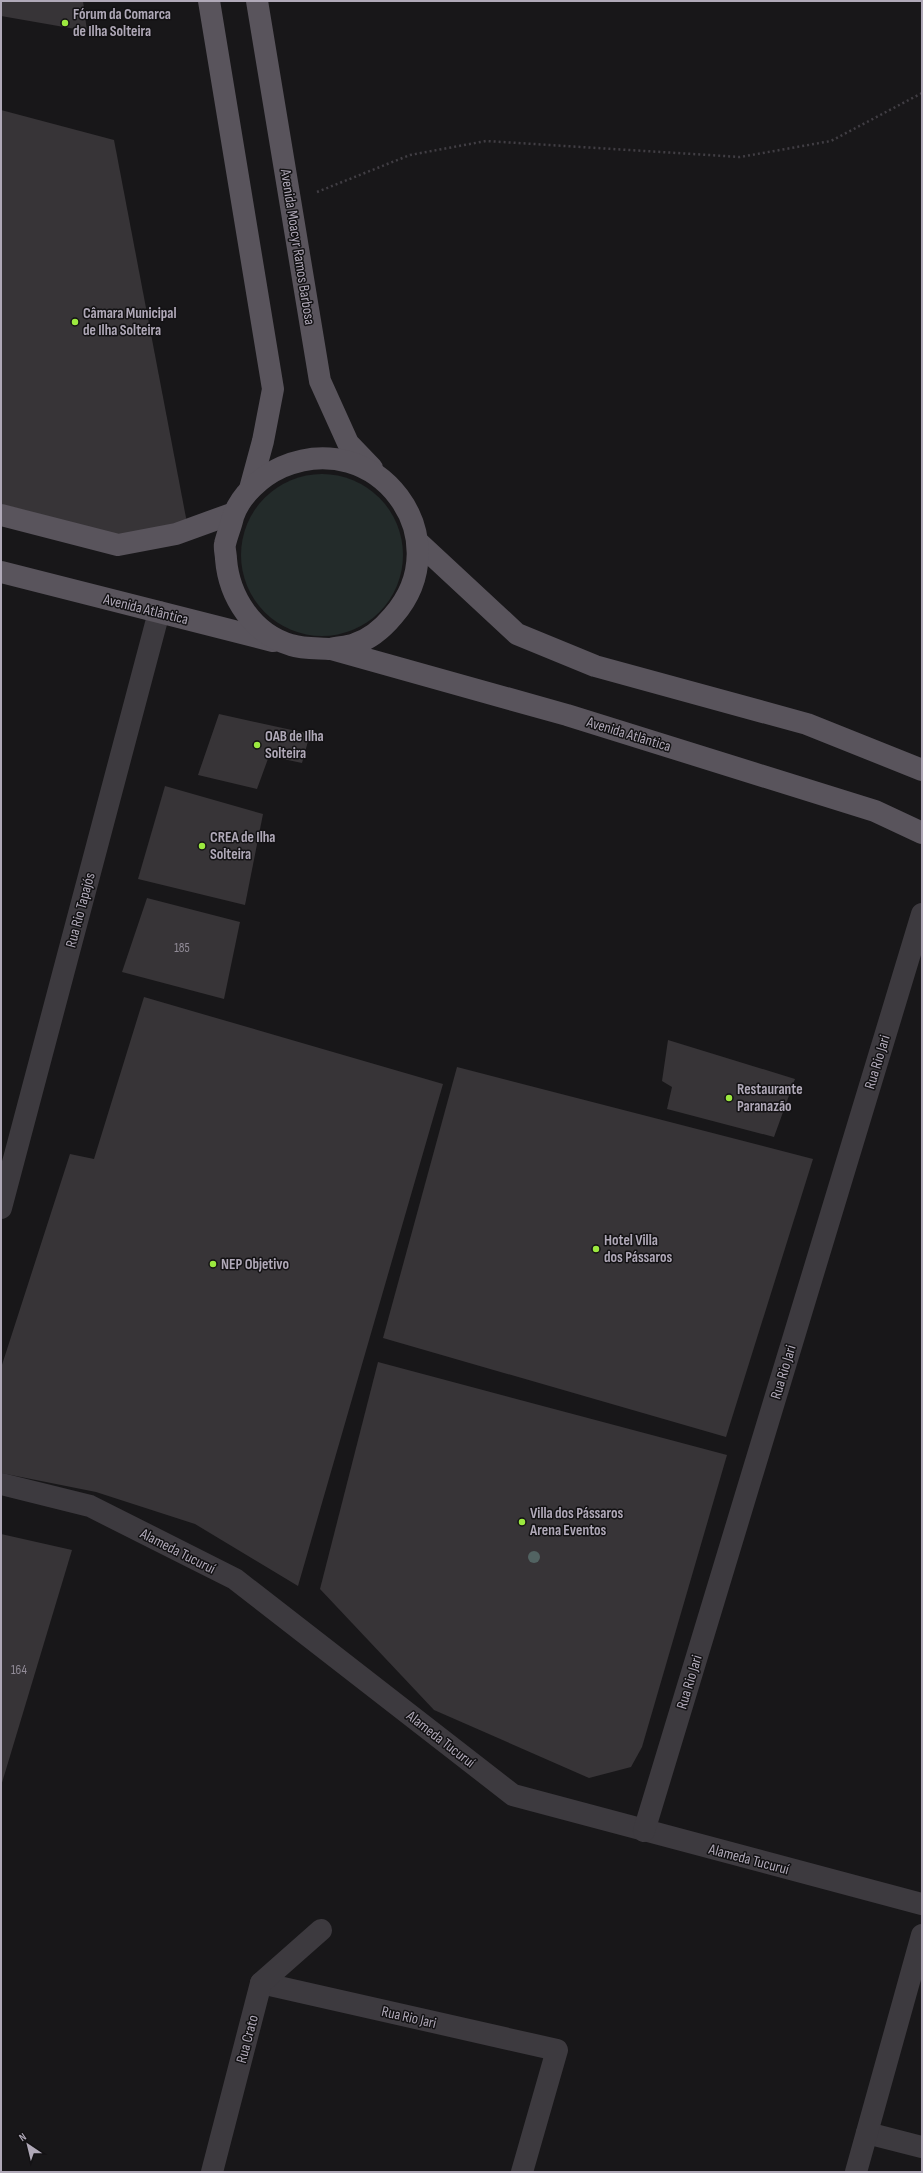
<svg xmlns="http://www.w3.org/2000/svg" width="923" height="2173" font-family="'Sofia Sans Condensed',sans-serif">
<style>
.green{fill:#232b2a}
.building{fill:#373437}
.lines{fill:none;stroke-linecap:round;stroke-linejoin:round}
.path{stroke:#413e44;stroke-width:2.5;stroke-dasharray:2 3;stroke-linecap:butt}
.minor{stroke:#3d3a3f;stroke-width:22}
.major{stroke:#59545c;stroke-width:22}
.tree{fill:#526362}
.poi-dot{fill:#9ce93f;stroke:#131214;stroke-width:1.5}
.labels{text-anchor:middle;stroke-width:3;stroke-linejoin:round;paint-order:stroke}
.number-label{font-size:13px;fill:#928c98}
.poi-label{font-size:15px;font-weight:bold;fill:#b0a9b8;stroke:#131214;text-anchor:start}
.street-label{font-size:15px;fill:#b0a9b8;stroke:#131214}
</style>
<rect width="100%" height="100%" fill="#181719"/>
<circle class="green" cx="322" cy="555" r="81"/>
<g class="building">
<path d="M1,1H83L87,31L1,16Z"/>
<path d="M1,110L114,140L187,523L119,536L1,504Z"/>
<path d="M219,714L310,734L302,763L269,756L257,789L198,775Z"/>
<path d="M165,786L263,814L245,905L138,879Z"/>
<path d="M147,898L240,922L224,999L122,972Z"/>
<path d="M144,997L443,1084L298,1586L195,1524L96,1492L1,1473V1368L70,1154L94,1159Z"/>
<path d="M668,1040L795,1079L774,1137L667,1109L672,1087L662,1081Z"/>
<path d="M457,1067L813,1159L726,1437L383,1338Z"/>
<path d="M378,1362L727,1455L642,1747L631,1767L589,1778L434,1710L320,1589Z"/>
<path d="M1,1534L72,1550L1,1786Z"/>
</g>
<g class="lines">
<path class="path" d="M317,192L410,155L486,141L740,157L831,141L922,93"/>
<g class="minor">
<path d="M1,1208L159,612"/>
<path d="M1,1484L90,1506L235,1579L513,1795L922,1904"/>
<path d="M644,1831L922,914"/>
<path d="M261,1983L557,2050L522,2172"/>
<path d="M867,2133L922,2147"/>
<path d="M212,2172L261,1983L321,1930"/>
<path d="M856,2172L922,1935"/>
</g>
<g class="major">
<path d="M209,1L273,389L263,441L250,489"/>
<path d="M257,1L320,381L348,443L372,468"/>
<path d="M1,515L118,545L176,534L234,513"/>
<path d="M418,542L517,634L595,666L807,724L922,770"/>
<path d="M1,572L273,641"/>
<path d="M331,649C338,647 347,647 355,644C370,639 383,628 393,616C461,538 377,426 282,467C262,476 240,495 233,517C231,526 227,535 225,544C224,548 226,554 226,559C229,597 253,634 291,645C303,649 318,648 331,649L567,715L875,811L922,833"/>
</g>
</g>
<circle class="tree" cx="534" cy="1557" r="6"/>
<g class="poi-dot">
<circle cx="65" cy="23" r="4"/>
<circle cx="75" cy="322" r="4"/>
<circle cx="257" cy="745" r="4"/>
<circle cx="202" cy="846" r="4"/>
<circle cx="729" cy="1098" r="4"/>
<circle cx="596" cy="1249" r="4"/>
<circle cx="213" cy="1264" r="4"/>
<circle cx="522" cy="1522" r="4"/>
</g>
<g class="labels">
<g class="number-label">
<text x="182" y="952">185</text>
<text x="19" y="1674">164</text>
</g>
<g class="poi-label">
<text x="73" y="19">Fórum da Comarca<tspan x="73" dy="17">de Ilha Solteira</tspan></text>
<text x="83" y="318">Câmara Municipal<tspan x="83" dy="17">de Ilha Solteira</tspan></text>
<text x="265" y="741">OAB de Ilha<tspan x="265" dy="17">Solteira</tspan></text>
<text x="210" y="842">CREA de Ilha<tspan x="210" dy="17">Solteira</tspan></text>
<text x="737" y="1094">Restaurante<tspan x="737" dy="17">Paranazão</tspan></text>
<text x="604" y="1245">Hotel Villa<tspan x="604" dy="17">dos Pássaros</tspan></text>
<text x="221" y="1269">NEP Objetivo</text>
<text x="530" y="1518">Villa dos Pássaros<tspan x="530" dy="17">Arena Eventos</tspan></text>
</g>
<g class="street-label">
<text transform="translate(298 247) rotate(81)" y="5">Avenida Moacyr Ramos Barbosa</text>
<text transform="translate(146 609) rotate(14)" y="5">Avenida Atlântica</text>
<text transform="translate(629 734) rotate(17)" y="5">Avenida Atlântica</text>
<text transform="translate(80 910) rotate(-75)" y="5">Rua Rio Tapajós</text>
<text transform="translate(877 1062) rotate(-73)" y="5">Rua Rio Jari</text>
<text transform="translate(783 1372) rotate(-73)" y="5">Rua Rio Jari</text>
<text transform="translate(178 1551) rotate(27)" y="5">Alameda Tucuruí</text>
<text transform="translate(689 1682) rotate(-73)" y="5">Rua Rio Jari</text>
<text transform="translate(441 1739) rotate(38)" y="5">Alameda Tucuruí</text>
<text transform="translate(749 1859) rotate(15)" y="5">Alameda Tucuruí</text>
<text transform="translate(409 2017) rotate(13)" y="5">Rua Rio Jari</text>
<text transform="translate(247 2039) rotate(-75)" y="5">Rua Crato</text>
</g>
</g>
<rect width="923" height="2173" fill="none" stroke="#b0a9b8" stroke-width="4"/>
<g transform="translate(28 2145) rotate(325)" stroke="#131214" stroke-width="3" paint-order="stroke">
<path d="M0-3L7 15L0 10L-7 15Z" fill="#b0a9b8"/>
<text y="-6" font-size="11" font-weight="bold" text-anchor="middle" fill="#b0a9b8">N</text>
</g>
</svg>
